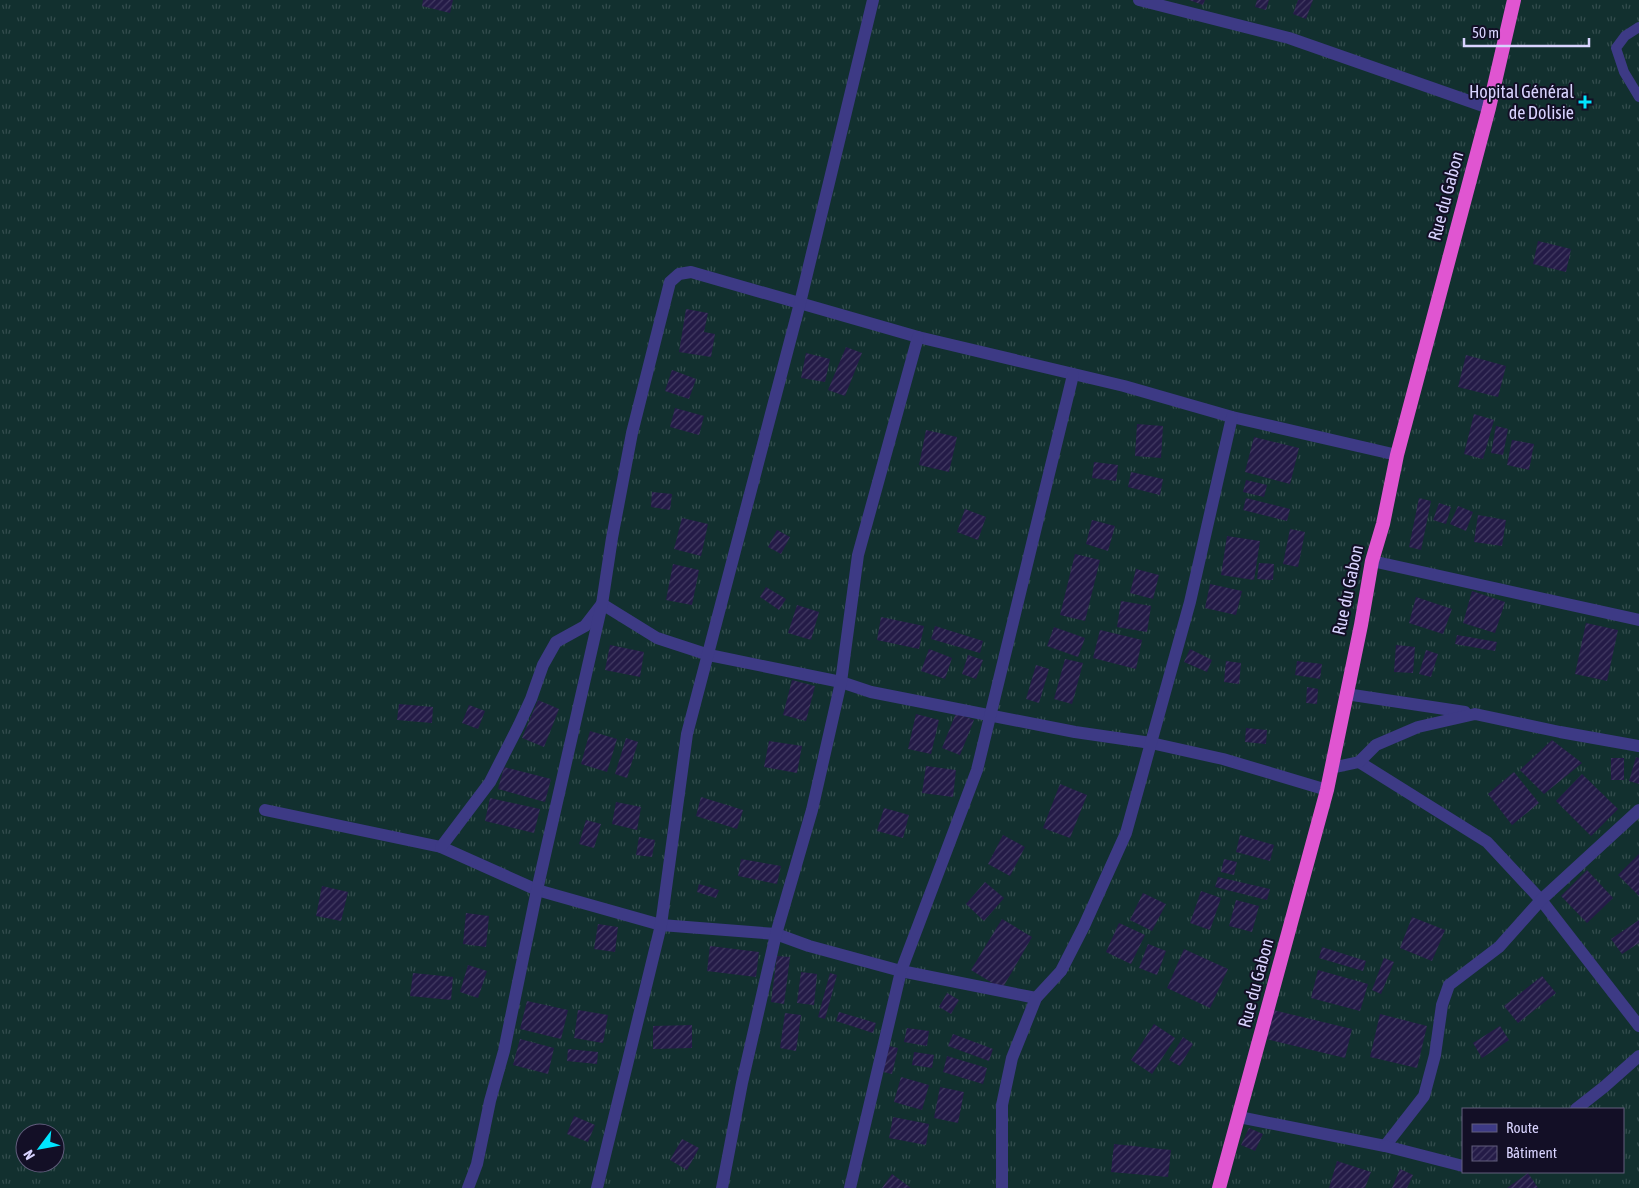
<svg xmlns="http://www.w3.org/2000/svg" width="1639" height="1188" font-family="'Asap Condensed',sans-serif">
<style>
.grass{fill:url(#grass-tufts);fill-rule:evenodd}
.building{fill:url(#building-hatch)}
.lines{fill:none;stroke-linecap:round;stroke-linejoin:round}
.service{stroke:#3d3a85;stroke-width:10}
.minor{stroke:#3d3a85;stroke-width:12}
.trunk{stroke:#e055d1;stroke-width:14}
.poi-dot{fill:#00e5ff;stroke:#130f26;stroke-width:2}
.labels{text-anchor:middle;stroke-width:4;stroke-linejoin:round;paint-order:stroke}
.poi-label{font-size:18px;fill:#d9d4ff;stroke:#130f26;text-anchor:end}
.street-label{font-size:18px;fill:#d9d4ff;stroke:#130f26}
</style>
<defs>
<pattern id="grass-tufts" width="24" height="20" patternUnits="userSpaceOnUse" patternTransform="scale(1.25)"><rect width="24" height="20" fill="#12302f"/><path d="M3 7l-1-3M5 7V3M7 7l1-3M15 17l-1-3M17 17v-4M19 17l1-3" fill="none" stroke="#344d4e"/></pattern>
<pattern id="building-hatch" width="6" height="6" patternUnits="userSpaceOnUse" patternTransform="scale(1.25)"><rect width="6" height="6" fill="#241b47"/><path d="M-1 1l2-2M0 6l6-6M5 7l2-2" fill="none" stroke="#433b63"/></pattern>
</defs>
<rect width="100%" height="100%" fill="#130f26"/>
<path class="grass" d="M0,0H1639V1188H0ZM1463,1109H1623V1172H1463ZM25,1133H55V1163H25Z"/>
<g class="building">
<path d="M423,0H453L450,13L422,6Z"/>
<path d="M1189,0H1205L1203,5Z"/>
<path d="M1257,0H1269L1266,10L1255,7Z"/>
<path d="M1298,0H1313L1306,19L1293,14Z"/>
<path d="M1538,241L1571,249L1566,272L1533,264Z"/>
<path d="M686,309L708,313L704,332L715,334L711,357L679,352Z"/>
<path d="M846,347L862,353L845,396L828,390Z"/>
<path d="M806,353L830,359L825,382L801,378Z"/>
<path d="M1466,355L1506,366L1498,397L1458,387Z"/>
<path d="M672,370L696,379L689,399L665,391Z"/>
<path d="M675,408L704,416L699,435L670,427Z"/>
<path d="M1474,414L1494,420L1483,459L1464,454Z"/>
<path d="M1137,424L1163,426L1161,458L1135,456Z"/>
<path d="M1496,426L1508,429L1503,455L1491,453Z"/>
<path d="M926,430L957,437L949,472L919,465Z"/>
<path d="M1254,437L1299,448L1290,484L1245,472Z"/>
<path d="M1512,440L1534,444L1529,470L1507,465Z"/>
<path d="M1094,462L1118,465L1116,481L1092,478Z"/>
<path d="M1131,472L1163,479L1160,495L1128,487Z"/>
<path d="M1246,480L1267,485L1264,497L1243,492Z"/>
<path d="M652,492L672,494L670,510L651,507Z"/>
<path d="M1246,498L1290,509L1287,521L1243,510Z"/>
<path d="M1419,498L1431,501L1421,550L1409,547Z"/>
<path d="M1439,503L1451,507L1446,524L1433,520Z"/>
<path d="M1458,506L1473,512L1466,531L1450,524Z"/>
<path d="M965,509L986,517L978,540L957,532Z"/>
<path d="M1478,515L1506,520L1502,546L1474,542Z"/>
<path d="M682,518L708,524L701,556L674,549Z"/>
<path d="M1092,520L1115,526L1108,551L1086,544Z"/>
<path d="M1290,529L1305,532L1298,567L1283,564Z"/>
<path d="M777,530L790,537L781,554L768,547Z"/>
<path d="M1227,536L1260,541L1254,580L1221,575Z"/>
<path d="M1075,554L1100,560L1085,621L1060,615Z"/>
<path d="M1259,563L1274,564L1273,580L1257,579Z"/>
<path d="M673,564L699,570L692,605L666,600Z"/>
<path d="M1136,569L1159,575L1153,599L1130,593Z"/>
<path d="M1210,584L1242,591L1236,615L1205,608Z"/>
<path d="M766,587L786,599L779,610L760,597Z"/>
<path d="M1472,591L1505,602L1495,633L1463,623Z"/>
<path d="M1416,597L1452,609L1443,634L1409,623Z"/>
<path d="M1121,601L1151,606L1147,632L1117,627Z"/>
<path d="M797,605L819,612L811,640L788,633Z"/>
<path d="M881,617L924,626L919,649L877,640Z"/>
<path d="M1586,623L1618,630L1607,681L1575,674Z"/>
<path d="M935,626L983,641L980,653L931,639Z"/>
<path d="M1054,627L1085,638L1078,657L1047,646Z"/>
<path d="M1100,630L1142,640L1136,669L1093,658Z"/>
<path d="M1457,635L1497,642L1495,651L1455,644Z"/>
<path d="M610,645L644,652L640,677L605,670Z"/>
<path d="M1396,645L1415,647L1413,673L1394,672Z"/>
<path d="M929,649L952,658L945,679L921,671Z"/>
<path d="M1190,649L1212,660L1207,672L1184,662Z"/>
<path d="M1426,650L1438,654L1431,677L1419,674Z"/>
<path d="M968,655L983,660L976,679L962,674Z"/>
<path d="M1065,659L1083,663L1072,704L1054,699Z"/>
<path d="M1226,661L1241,663L1239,684L1224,682Z"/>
<path d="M1297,661L1322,664L1320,679L1295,675Z"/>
<path d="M1036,665L1049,669L1039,703L1026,699Z"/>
<path d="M792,680L815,686L806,721L783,715Z"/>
<path d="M1307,687L1318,689L1317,704L1306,703Z"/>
<path d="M538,700L559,709L544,747L522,738Z"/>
<path d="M399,704L433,707L432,723L397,720Z"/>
<path d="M469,705L485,711L478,729L462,723Z"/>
<path d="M956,713L974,720L960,755L942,748Z"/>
<path d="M916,714L939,720L931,754L908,749Z"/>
<path d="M1246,728L1267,730L1266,744L1245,742Z"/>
<path d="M590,731L617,739L607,772L581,764Z"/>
<path d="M626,738L638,742L627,778L615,774Z"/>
<path d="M1552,740L1582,763L1544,794L1520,770Z"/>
<path d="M769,741L802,746L797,773L764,767Z"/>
<path d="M1636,757L1639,758V784L1629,781Z"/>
<rect x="1611" y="758" width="13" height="22"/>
<path d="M926,766L956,770L953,797L922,793Z"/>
<path d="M504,767L551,779L545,802L498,789Z"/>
<path d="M1514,772L1539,803L1512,825L1488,794Z"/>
<path d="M1582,774L1618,809L1591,836L1556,801Z"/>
<path d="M1060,784L1087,795L1070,838L1043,828Z"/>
<path d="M701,797L743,810L737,829L696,816Z"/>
<path d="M490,798L540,809L534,833L485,821Z"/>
<path d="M616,802L641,807L637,830L612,824Z"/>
<path d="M884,808L909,815L903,838L877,831Z"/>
<path d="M586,820L601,824L594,848L579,844Z"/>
<path d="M1003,835L1025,847L1010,876L988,864Z"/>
<path d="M1240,835L1274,845L1270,861L1236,852Z"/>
<path d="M639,837L655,840L652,857L636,855Z"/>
<path d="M1639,854V896L1618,875Z"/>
<path d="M741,859L781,866L777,884L738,876Z"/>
<path d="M1224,859L1237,862L1234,875L1221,872Z"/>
<path d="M1587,870L1613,898L1587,923L1561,896Z"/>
<path d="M1218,877L1270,889L1267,900L1215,887Z"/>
<path d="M985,882L1004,898L984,921L966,904Z"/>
<path d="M699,884L719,890L716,898L697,892Z"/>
<path d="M322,886L348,892L341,921L316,916Z"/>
<path d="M1201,891L1221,898L1210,930L1190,923Z"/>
<path d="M1143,893L1166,904L1152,931L1130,920Z"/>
<path d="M1236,900L1259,906L1252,932L1229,926Z"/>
<path d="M466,913L489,916L486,947L463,944Z"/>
<path d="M1412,917L1445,930L1432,961L1400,948Z"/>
<path d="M1002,919L1032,937L1002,989L971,970Z"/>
<path d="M1639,920V943L1622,954L1611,939Z"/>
<path d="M1119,923L1145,935L1131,964L1106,952Z"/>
<path d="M598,924L618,927L615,952L594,949Z"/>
<path d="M1148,944L1166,951L1157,975L1139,968Z"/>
<path d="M710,946L759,952L756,977L707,971Z"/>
<path d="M1322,947L1366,961L1363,971L1319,958Z"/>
<path d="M1184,949L1228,969L1210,1008L1167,988Z"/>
<path d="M777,956L790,957L784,1004L771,1002Z"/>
<path d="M1384,958L1394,962L1381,994L1372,990Z"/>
<path d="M468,965L487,971L478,998L460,992Z"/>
<path d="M1318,970L1368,984L1360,1011L1311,998Z"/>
<path d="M801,972L817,974L814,1005L797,1003Z"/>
<path d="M413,973L453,977L451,1000L410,996Z"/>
<path d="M830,973L837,975L825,1019L818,1017Z"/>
<path d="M1542,976L1556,993L1518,1023L1504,1006Z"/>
<path d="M947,993L959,1000L951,1014L939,1007Z"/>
<path d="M527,1001L568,1010L561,1039L520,1029Z"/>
<path d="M578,1010L608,1015L603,1043L574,1038Z"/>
<path d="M1273,1010L1352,1029L1345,1058L1266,1039Z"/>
<path d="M839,1012L876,1023L873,1033L836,1021Z"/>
<path d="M785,1013L801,1015L796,1051L780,1048Z"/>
<path d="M1380,1014L1427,1026L1417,1068L1370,1057Z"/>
<path d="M1154,1024L1175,1038L1152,1074L1131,1060Z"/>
<path d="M692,1025V1048L653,1049V1026Z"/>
<path d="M1500,1026L1509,1040L1482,1058L1473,1043Z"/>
<path d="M907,1028L929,1031L927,1046L904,1042Z"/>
<path d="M953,1034L993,1049L989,1061L948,1046Z"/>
<path d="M1183,1037L1193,1044L1180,1066L1169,1060Z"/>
<path d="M520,1039L554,1048L548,1074L513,1065Z"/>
<path d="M889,1046L898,1048L892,1074L883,1072Z"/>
<path d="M568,1049L598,1052L597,1064L567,1061Z"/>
<path d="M914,1052L934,1055L932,1068L912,1065Z"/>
<path d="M947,1056L987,1068L983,1084L943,1072Z"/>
<path d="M901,1077L929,1085L922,1110L894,1102Z"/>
<path d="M940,1087L964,1092L958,1123L934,1118Z"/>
<path d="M574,1116L595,1125L588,1142L567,1134Z"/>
<path d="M893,1117L929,1124L926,1145L889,1138Z"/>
<path d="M1249,1128L1263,1134L1255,1151L1241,1145Z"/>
<path d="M682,1139L699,1148L687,1170L670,1160Z"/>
<path d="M1114,1144L1171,1150L1168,1177L1111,1172Z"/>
<path d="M1337,1161L1371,1172L1365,1188H1329Z"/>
<path d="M1400,1169L1413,1175L1407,1188H1392Z"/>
<path d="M1528,1173L1538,1188H1507Z"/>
<path d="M892,1174L911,1188H882Z"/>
</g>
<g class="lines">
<path class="service" d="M1639,27L1625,36L1616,48L1624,72L1639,97"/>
<g class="minor">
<path d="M1139,0L1289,38L1489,108"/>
<path d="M1372,561L1639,620"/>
<path d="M1346,694L1465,712"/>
<path d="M1359,762L1487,842L1541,900L1639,1026"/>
<path d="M1331,768L1359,762L1376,745L1418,727L1475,714L1560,732L1639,746"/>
<path d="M265,810L441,847L537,890L661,925L776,934L809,946L901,971L1036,998"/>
<path d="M441,847L490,782L519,725L531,699L543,665L556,642L585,626L602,604L657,638L709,655L841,682L871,692L1075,732L1151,743L1223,759L1327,790"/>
<path d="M1576,1109L1604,1087L1639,1056"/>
<path d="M1239,1117L1385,1146L1424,1096L1435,1055L1442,1005L1449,985L1499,947L1541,900L1639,810"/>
<path d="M1385,1146L1463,1166"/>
<path d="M468,1188L477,1164L490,1101L504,1051L537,890L602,604L612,538L632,433L670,282L679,274L691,272L918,337L1124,386L1232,417L1397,455"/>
<path d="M597,1188L661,925L687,734L800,303L873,0"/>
<path d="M722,1188L742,1083L776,934L812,810L841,682L858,555L918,337"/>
<path d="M850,1188L901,971L977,770L1073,375"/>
<path d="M1002,1188V1105L1012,1058L1036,998L1061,971L1084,926L1126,833L1190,602L1232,417"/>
</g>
<path class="trunk" d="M1219,1188L1327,790L1361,625L1372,561L1383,524L1397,455L1489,108L1514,0"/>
</g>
<path class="poi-dot" d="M1582.5 94.5h5v5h5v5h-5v5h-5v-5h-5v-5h5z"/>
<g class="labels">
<g class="poi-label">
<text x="1574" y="98">Hopital Général<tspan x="1574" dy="21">de Dolisie</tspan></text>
</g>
<g class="street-label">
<text transform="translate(1446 196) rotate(-75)" y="6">Rue du Gabon</text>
<text transform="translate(1348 590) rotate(-78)" y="6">Rue du Gabon</text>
<text transform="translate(1256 983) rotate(-75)" y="6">Rue du Gabon</text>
</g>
</g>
<rect x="1462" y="1108" width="162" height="65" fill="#130f26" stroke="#625e7d"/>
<rect x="1472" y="1124" width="25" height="8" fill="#3d3a85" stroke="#625e7d"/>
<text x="1506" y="1133" font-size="15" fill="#d9d4ff">Route</text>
<rect x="1472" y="1146" width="25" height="15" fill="url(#building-hatch)" stroke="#625e7d"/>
<text x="1506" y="1158" font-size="15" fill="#d9d4ff">Bâtiment</text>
<g transform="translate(40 1148) rotate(238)"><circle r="24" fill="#130f26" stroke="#625e7d"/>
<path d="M0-4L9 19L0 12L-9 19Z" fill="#00e5ff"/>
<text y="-8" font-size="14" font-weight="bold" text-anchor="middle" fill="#d9d4ff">N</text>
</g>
<path d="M1464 38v8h125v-8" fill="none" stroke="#d9d4ff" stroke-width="2.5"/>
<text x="1472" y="38" font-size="15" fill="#d9d4ff" stroke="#130f26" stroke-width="4" paint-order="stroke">50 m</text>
</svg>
